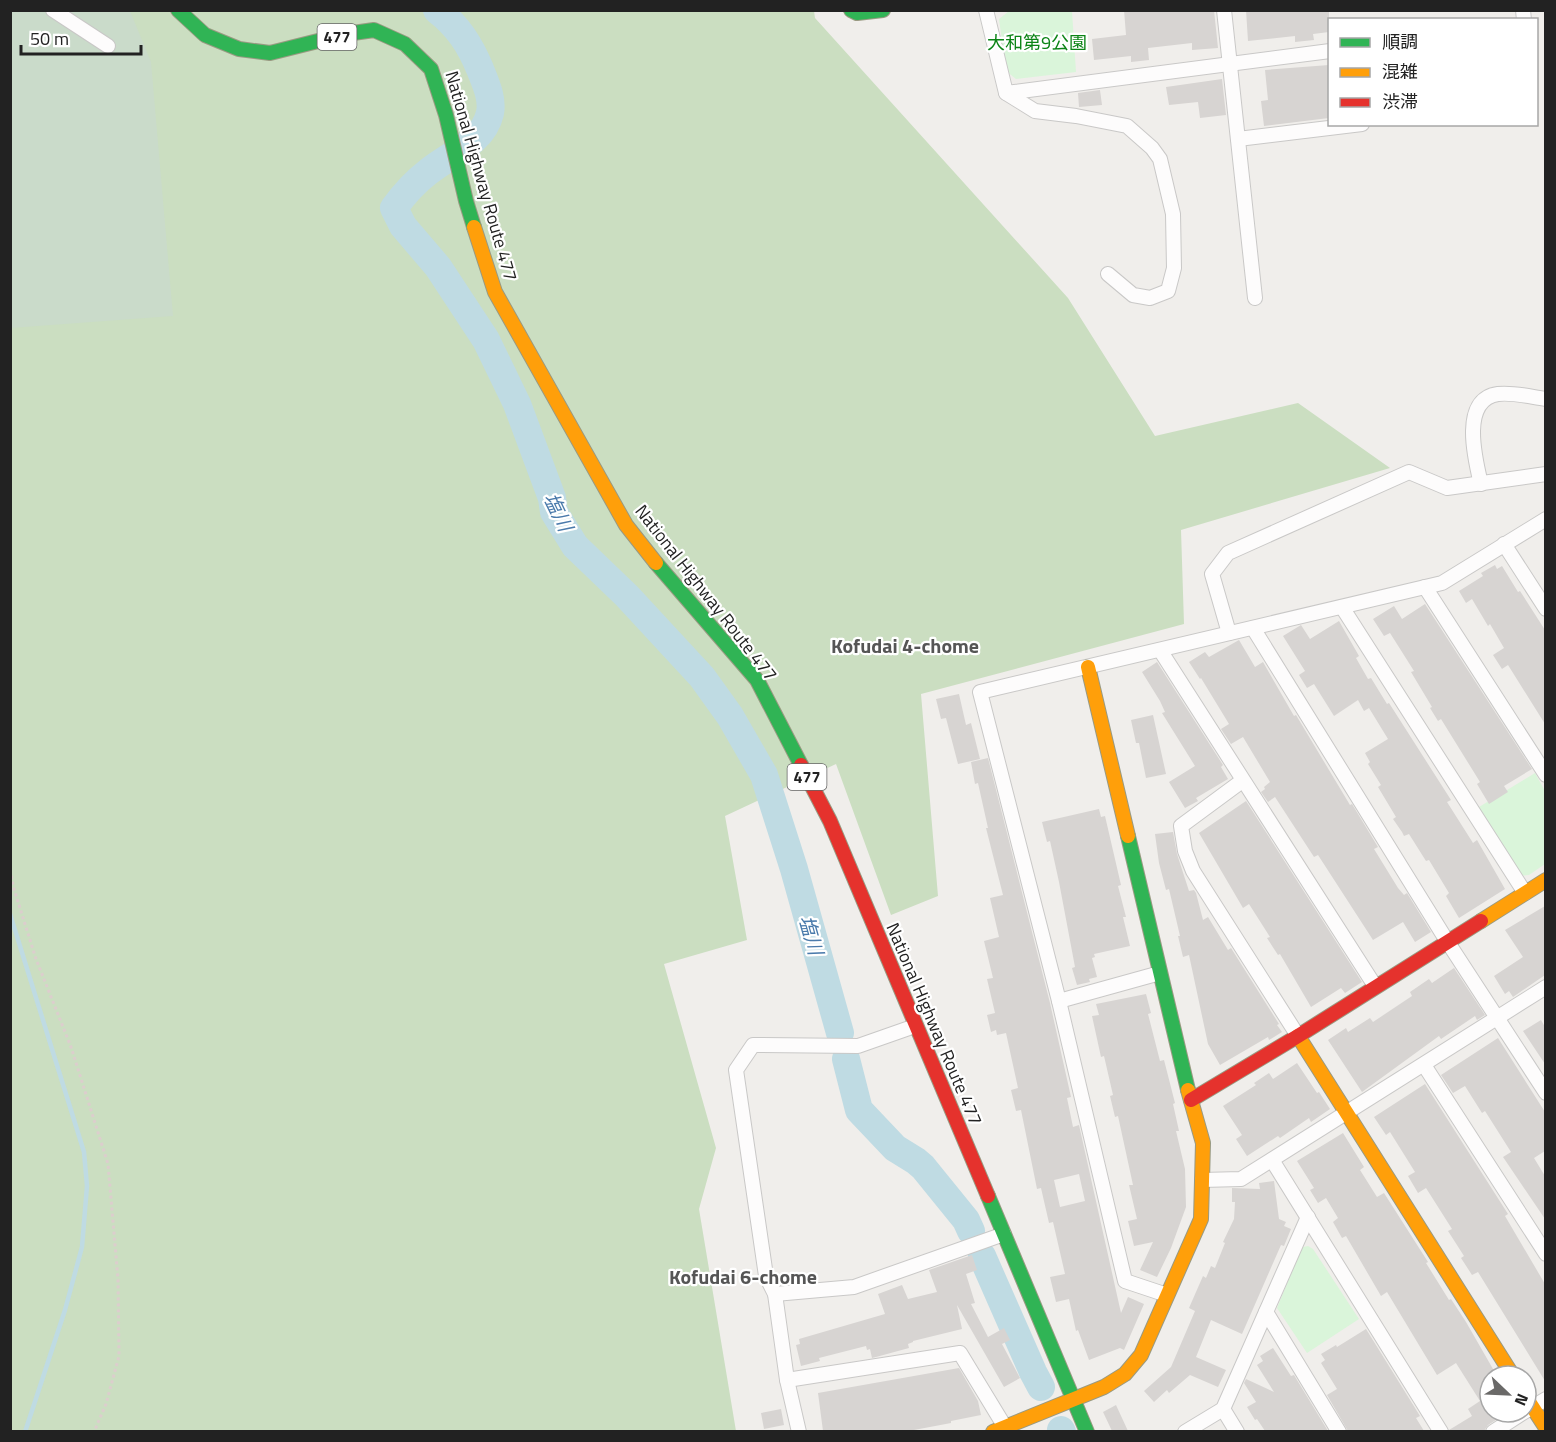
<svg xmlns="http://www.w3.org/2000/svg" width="1556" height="1442" font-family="'Titillium Web','Noto Sans JP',sans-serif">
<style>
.forest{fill:#cbdec1}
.cemetery{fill:#cadbca}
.park{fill:#daf5da}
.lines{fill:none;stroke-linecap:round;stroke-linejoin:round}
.stream{stroke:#bfdbe3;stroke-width:4.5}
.river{stroke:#bfdbe3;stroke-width:28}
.building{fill:#d7d4d2;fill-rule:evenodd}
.street-casing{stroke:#c9c8c7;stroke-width:16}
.fast-casing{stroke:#999a82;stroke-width:16}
.slow-casing{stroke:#999a82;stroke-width:16}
.jam-casing{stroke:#999a82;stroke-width:16}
.path{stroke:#dccecd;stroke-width:3;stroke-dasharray:3 3;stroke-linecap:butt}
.street{stroke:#fdfcfc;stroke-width:14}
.fast{stroke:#30b455;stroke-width:14}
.slow{stroke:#ff9f0a;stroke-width:14}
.jam{stroke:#e5322d;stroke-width:14}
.labels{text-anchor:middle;stroke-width:4.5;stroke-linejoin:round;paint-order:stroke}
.shield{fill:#fff;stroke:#646464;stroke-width:1.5}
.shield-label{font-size:16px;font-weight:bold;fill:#222}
.park-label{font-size:18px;fill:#0c8416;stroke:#fff}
.street-label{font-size:18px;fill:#222;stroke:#fff}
.water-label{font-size:20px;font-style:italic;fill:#4a7aab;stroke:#fff}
.neighbourhood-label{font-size:20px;font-weight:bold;fill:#555;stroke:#fff}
</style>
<rect width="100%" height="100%" fill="#f0eeeb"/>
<path class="forest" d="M10,11H814L815,18L1068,298L1155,436L1298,403L1390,468L1181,530L1184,624L921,694L938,896L891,915L836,764L725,816L747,940L664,964L716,1148L699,1209L736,1431H11Z"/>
<path class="cemetery" d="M11,11H130L151,62L173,316L11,328Z"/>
<g class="park">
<path d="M1009,11H1072L1076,72L1016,79L1006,71L999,19Z"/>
<path d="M1535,773L1545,791V864L1529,875L1520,876L1479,813V807Z"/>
<path d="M1308,1246L1313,1249L1359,1319L1307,1353L1277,1308L1301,1249L1303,1247Z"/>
</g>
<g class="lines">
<path class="stream" d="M10,914L84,1152L87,1186L82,1247L65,1310L25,1432"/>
<g class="river">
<path d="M437,10C458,26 470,45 480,69C485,82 493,98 490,113C483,143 450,154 428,172C415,182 404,194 394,208L403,226L438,267L486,340L517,404L552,498L554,512L575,546L627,596L702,677L730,716L764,775L794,869L840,1033"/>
<path d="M846,1059L859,1110L895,1148L916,1161L923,1167L966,1220L971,1231"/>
<path d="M982,1256L1033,1372L1041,1387"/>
<path d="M1061,1430L1062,1432"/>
</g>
</g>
<g class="building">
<path d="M1124,10H1214L1218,48L1192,50V43L1148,48L1149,60L1131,62V56L1094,60L1092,39L1126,35Z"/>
<path d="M1246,10H1329V32L1313,34L1314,40L1295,42V36L1248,41Z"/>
<path d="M1329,65V118L1264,126L1261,101L1268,100L1265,70Z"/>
<path d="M1222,79L1226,115L1200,118L1198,102L1169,105L1166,87Z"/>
<path d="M1100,90L1102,105L1079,107L1078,93Z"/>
<path d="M1495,565L1497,569L1502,566L1518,592L1520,591L1545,630V724L1508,665L1502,669L1493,655L1504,648L1490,624L1488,626L1472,599L1466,603L1459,591L1483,576L1481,573Z"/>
<path d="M1425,604L1532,769L1504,786L1508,792L1489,804L1477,784L1480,782L1441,719L1438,721L1430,708L1432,707L1411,672L1414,671L1390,633L1384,636L1373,619L1394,606L1402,619Z"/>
<path d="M1339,621L1359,656L1356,658L1368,679L1371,678L1387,704L1389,703L1451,800L1447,802L1473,843L1477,840L1505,889L1459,918L1446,896L1449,893L1429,860L1426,861L1409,834L1404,836L1402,832L1393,819L1396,817L1378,787L1381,785L1368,764L1370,762L1365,753L1388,739L1369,708L1364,711L1358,700L1334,716L1314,684L1307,688L1299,675L1305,671L1283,636L1301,625L1310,639Z"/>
<path d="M1239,640L1255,667L1263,662L1294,716L1296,715L1350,805L1352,804L1378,847L1374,849L1398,888L1404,895L1407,893L1431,932L1415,942L1403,922L1373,940L1318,855L1314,857L1275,797L1268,802L1261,792L1265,789L1264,787L1270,782L1243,737L1231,744L1221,729L1229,724L1201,678L1200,679L1189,662L1205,652L1209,657Z"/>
<path d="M1157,662L1223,765L1221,767L1228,779L1196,798L1198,801L1185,808L1169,782L1195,766L1162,713L1165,712L1160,701L1142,672Z"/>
<path d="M959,694L966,725L971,723L980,759L958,764L946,718L941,719L936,699Z"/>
<path d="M1153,715L1166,774L1146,778L1139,743H1136L1131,720Z"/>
<path d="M988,758L1050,1003L1071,1097L1067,1098L1073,1127L1079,1125L1121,1313L1128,1297L1144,1304L1124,1350L1120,1348L1089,1360L1078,1330L1076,1331L1069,1299L1056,1302L1050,1277L1065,1274L1053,1222L1049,1223L1041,1188L1037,1189L1021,1110L1016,1111L1011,1090L1018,1088L1006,1033L997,1035L996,1030L991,1032L987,1015L995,1013L987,979L993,978L984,941L999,937L990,898L1003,895L986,828H988L978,783L975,784L971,762ZM1079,1174L1085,1201L1060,1207L1054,1180Z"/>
<path d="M1246,801L1362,982L1345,993L1341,988L1311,1007L1280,954L1278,955L1267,938L1270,937L1249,904L1243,908L1199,833Z"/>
<path d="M1099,809L1101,817L1105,816L1121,885L1118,886L1126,917H1123L1130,946L1094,954L1095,957L1092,958L1097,977L1089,979L1090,982L1077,985L1072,968L1075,967L1059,882L1050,841L1047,842L1042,822Z"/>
<path d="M1173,832L1177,854L1189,891L1194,890L1196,893L1203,920L1208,917L1228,950L1231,948L1279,1024L1277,1025L1282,1032L1269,1040L1268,1037L1220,1065L1208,1044L1189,955L1183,957L1178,936H1180L1169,889L1166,890L1159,863L1155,834Z"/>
<path d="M1545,906V975L1513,997L1509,991L1505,994L1494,976L1523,957L1505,930Z"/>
<path d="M1454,968L1485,1015L1477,1020L1475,1016L1441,1039L1439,1036L1362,1092L1328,1040L1346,1028L1348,1032L1370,1018L1373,1022L1412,996L1410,992L1429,979L1432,983Z"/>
<path d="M1146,994L1151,1013L1148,1014L1160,1061L1164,1060L1175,1103L1173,1104L1179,1131H1176L1185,1169L1186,1207L1171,1248L1157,1277L1140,1270L1153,1242L1134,1246L1128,1221L1137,1219L1129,1185H1133L1118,1116L1115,1117L1110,1096L1113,1095L1104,1056L1101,1057L1092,1016L1099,1015L1096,1004Z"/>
<path d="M1541,1020L1545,1027V1064L1523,1031Z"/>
<path d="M1498,1038L1545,1112V1151L1534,1158L1545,1176V1219L1503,1157L1511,1152L1485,1111L1482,1113L1465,1086L1453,1093L1441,1075Z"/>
<path d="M1297,1063L1317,1093L1319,1092L1330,1109L1311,1122L1309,1118L1280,1138L1278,1136L1247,1156L1236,1139L1242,1135L1223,1106L1256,1085L1254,1083L1269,1073L1273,1079Z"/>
<path d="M1425,1084L1508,1214L1505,1216L1545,1284V1381L1478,1272L1472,1275L1461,1258L1464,1256L1448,1231L1452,1229L1426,1188L1418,1193L1408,1176L1415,1172L1390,1132L1386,1135L1374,1117Z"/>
<path d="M1343,1133L1364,1167L1360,1170L1377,1197L1384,1193L1428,1262L1426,1263L1449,1300L1451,1299L1466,1322L1497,1376H1490V1412H1499L1502,1416L1488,1425L1484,1431H1450L1449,1430L1472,1416L1468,1409L1480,1401L1456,1363L1437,1375L1387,1292L1381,1296L1346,1236L1342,1238L1333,1222L1338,1218L1326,1198L1318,1203L1310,1190L1314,1188L1297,1161Z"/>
<path d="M1274,1181L1279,1219L1286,1222L1284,1226L1291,1229L1284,1246L1281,1245L1242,1334L1211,1320L1196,1357L1226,1370L1218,1387L1190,1375L1169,1393L1167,1390L1154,1402L1144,1391L1171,1367L1195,1311L1189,1308L1203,1276L1206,1278L1211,1266L1215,1268L1225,1243L1223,1242L1234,1219L1235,1202H1232V1188L1260,1189L1259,1183Z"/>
<path d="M972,1255L977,1270L966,1274L975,1303L971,1304L988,1337L1004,1328L1010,1340L1002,1344L1020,1378L1004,1387L957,1305L962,1329L913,1341V1342L908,1344L909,1348L876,1357L872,1358L870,1349L867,1350L866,1346L819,1358L820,1361L801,1366L796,1345L800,1344L799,1339L885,1314L878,1294L902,1285L908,1299L937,1292L929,1270Z"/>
<path d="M1366,1329L1420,1416L1416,1418L1424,1431H1348L1327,1395L1337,1389L1321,1363L1325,1360L1321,1354L1336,1345L1337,1347Z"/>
<path d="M1273,1348L1291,1376L1294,1375L1328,1431H1265L1257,1419L1255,1420L1247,1407L1256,1402L1244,1383L1246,1379L1274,1392L1257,1365L1263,1361L1260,1356Z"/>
<path d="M959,1368L978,1401L981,1415L951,1421V1423L914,1430V1431H823L818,1393Z"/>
<path d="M1116,1405L1128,1431H1112L1103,1412Z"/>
<path d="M781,1409L784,1425L764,1429L761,1413Z"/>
</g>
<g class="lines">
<g class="street-casing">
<g id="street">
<path d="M53,10L108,46"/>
<path d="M986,10L1006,93L1330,51"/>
<path d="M1224,10L1255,298"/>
<path d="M1523,10L1524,20"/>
<path d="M1006,93L1035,111L1076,116L1127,126L1152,148L1160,159L1173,214L1174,268L1168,291L1150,298L1133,295L1108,274"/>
<path d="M1238,139L1362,124"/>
<path d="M1481,484C1475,459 1460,399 1498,394C1513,392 1531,397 1546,399"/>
<path d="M1504,544L1546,609"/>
<path d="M1425,587L1546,775"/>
<path d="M1342,607L1525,893"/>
<path d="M1253,628L1447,941L1546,1093"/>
<path d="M1229,633L1212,574L1228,553L1409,472L1447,488L1546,474"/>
<path d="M1160,650L1375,986"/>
<path d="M1242,781L1181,826L1185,851L1193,871L1298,1036"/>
<path d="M1059,1001L1160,973"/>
<path d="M1424,1065L1546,1254"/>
<path d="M1272,1160L1441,1432"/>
<path d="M1202,1180L1241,1179L1546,987"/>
<path d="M775,1294L854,1287L1004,1234"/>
<path d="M1167,1295L1125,1281L1059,1001L980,692L1442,583L1546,519"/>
<path d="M1266,1312L1339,1432"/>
<path d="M787,1380L960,1353L1005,1427"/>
<path d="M1223,1409L1237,1432"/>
<path d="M1526,1411L1546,1399"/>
<path d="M799,1432L787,1380L775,1294L766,1276L736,1070L753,1045L858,1046L915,1026"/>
<path d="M1185,1432L1223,1409L1308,1217"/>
<path d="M1493,1432L1524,1412"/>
</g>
</g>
<g class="fast-casing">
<g id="fast">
<path d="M178,10L205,35L239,49L270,53L346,34L374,30L405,44L431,69L446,115L466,201L474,227"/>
<path d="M851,10L857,13L883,10"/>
<path d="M656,563L757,680L801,765"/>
<path d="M1128,836L1188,1090"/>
<path d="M988,1196L1087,1432"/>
</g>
</g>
<g class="slow-casing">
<g id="slow">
<path d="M474,227L495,292L626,525L656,563"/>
<path d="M1088,667L1128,836"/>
<path d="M1481,921L1546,880"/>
<path d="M1298,1036L1513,1376"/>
<path d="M1526,1397L1546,1428"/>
<path d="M993,1432L1104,1387L1125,1374L1141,1355L1201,1219L1203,1143L1188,1090"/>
</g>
</g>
<g class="jam-casing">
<g id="jam">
<path d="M801,765L830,821L988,1196"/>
<path d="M1191,1100L1298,1036L1481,921"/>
</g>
</g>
<path class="path" d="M10,870L14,889L36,959L71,1047L108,1164L118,1279L119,1356L106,1404L94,1432"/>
<use href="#street" class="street"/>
<use href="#fast" class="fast"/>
<use href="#slow" class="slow"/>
<use href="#jam" class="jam"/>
</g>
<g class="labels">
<g class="shield">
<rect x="317.5" y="24" width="39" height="26" rx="4.5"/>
<rect x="787.5" y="764" width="39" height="26" rx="4.5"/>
</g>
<g class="shield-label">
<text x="337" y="43">477</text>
<text x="807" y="783">477</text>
</g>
<g class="park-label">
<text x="1037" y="49">大和第9公園</text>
</g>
<g class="street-label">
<text transform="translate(481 176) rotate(74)" y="6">National Highway Route 477</text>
<text transform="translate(706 593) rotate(52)" y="6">National Highway Route 477</text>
<text transform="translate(934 1024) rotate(67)" y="6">National Highway Route 477</text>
</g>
<g class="water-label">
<text transform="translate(558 512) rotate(64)" y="7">塩川</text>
<text transform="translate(811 935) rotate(74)" y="7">塩川</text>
</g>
<g class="neighbourhood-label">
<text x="905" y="653">Kofudai 4-chome</text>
<text x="743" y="1284">Kofudai 6-chome</text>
</g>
</g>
<rect width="1556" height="1442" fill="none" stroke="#222222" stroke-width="24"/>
<rect x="1328" y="18" width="210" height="108" fill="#ffffff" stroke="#a7a7a7" stroke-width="1.5"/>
<rect x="1340" y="38" width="30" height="9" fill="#30b455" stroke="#a7a7a7" stroke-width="1.5"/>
<text x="1382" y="48" font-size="18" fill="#222222">順調</text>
<rect x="1340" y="68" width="30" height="9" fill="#ff9f0a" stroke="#a7a7a7" stroke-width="1.5"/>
<text x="1382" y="78" font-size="18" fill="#222222">混雑</text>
<rect x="1340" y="98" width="30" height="9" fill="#e5322d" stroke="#a7a7a7" stroke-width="1.5"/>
<text x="1382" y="108" font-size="18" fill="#222222">渋滞</text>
<g transform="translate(1508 1394) rotate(113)"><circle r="28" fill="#ffffff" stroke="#a7a7a7" stroke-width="1.5"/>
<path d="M0-4.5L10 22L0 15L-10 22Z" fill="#6a6968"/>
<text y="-9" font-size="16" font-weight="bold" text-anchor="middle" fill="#222222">N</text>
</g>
<path d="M21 45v9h120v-9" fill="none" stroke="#222222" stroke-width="3"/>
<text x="30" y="45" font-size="18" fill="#222222" stroke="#ffffff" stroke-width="4.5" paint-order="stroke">50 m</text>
</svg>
